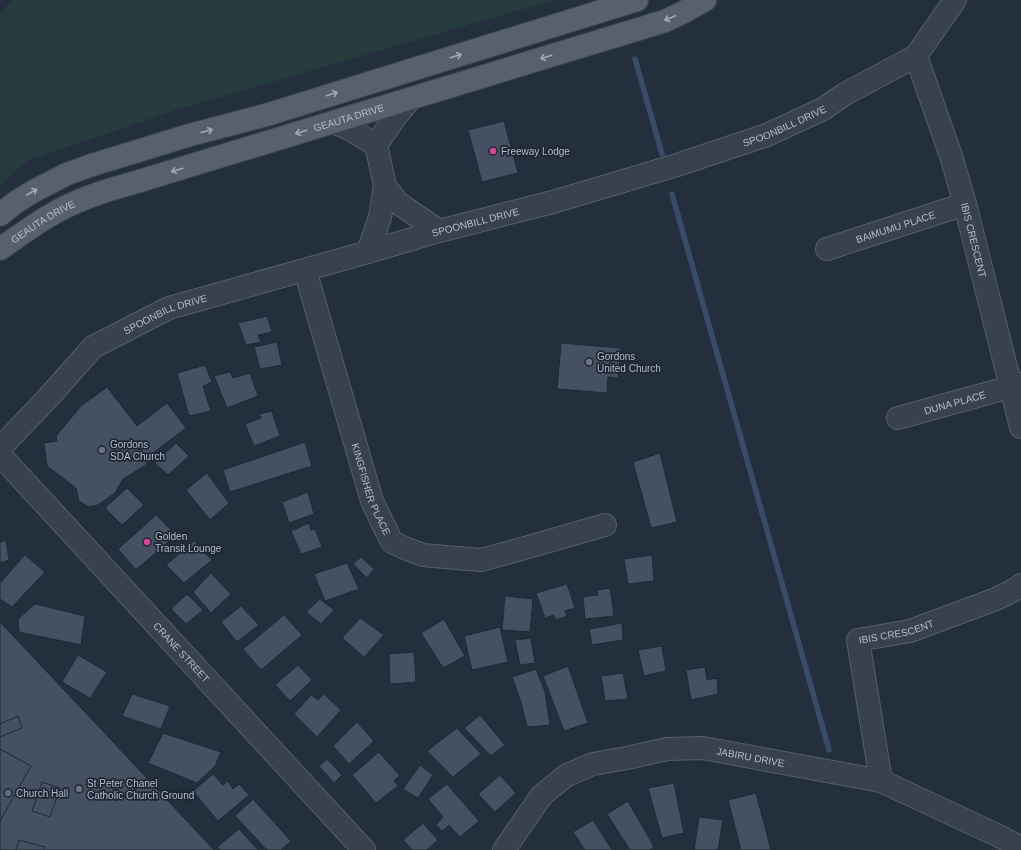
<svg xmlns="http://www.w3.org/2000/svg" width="1021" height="850" font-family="Arial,sans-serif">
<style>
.green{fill:#263c3f}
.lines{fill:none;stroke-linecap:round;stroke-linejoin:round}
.stream{stroke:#394c67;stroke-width:5.5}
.building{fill:#455162;stroke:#1f2835}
.minor-casing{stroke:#565f6c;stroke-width:24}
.major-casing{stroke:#414a57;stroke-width:24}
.minor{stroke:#38414e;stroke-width:22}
.major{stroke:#56606e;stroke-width:22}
.oneway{stroke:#a1aab7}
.hotel-dot{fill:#d1479c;stroke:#1d2633;stroke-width:1.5}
.worship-dot{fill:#6b7280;stroke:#1d2633;stroke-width:1.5}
.service-dot{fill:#5c6f8a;stroke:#1d2633;stroke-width:1.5}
.labels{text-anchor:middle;stroke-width:3.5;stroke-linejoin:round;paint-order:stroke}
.street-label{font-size:10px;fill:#b4bcc9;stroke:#1d2633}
.poi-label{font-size:10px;fill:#b4bcc9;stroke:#1d2633;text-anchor:start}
</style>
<rect width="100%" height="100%" fill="#242f3e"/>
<path class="green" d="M12,0H554L179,109L27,161L0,185V14Z"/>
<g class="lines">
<g class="stream">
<path d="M635,59L662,154"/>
<path d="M672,194L829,750"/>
</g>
</g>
<g class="building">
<path d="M504,121L518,173L482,182L468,130Z"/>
<path d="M267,316L272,332L258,335L261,342L246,345L238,323Z"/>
<path d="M277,342L282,365L260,369L254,347Z"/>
<path d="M561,343L621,348L618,378L608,377L607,393L557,389Z"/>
<path d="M205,365L212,382L203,386L211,411L189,416L177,373Z"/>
<path d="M230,372L233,378L250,373L258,396L227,408L214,376Z"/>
<path d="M107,387L137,426L167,403L186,428L149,456L146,465L123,479L115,493L98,505L89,507L79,501L76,488L47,466L44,443L57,441L56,436L81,406Z"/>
<path d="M272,411L280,436L254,446L245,424L261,418L259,414Z"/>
<path d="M305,442L312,466L230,492L223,470Z"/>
<path d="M176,443L189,456L168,475L155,463Z"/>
<path d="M660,453L677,522L651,528L633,462Z"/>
<path d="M207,473L229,503L210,520L186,490Z"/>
<path d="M127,488L144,505L122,525L105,508Z"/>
<path d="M308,492L314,514L289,523L282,502Z"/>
<path d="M156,515L176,535L136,570L118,549Z"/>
<path d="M309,523L311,530L315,529L322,547L301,554L291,531Z"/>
<path d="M6,540L9,560L0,563V542Z"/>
<path d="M194,541L212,560L184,583L166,565Z"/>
<path d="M25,555L45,572L12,607L0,599V583Z"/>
<path d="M652,555L654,581L628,584L624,559Z"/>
<path d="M361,557L374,569L367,578L353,564Z"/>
<path d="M347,563L359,589L325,601L314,574Z"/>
<path d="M211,573L231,594L211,613L193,592Z"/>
<path d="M567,584L575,608L565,611L567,616L556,620L553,615L545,618L536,593Z"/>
<path d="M610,588L614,616L585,619L583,597L598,595L597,590Z"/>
<path d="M187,594L203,610L186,624L171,609Z"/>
<path d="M505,596L533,599L530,632L502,630Z"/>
<path d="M320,599L334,610L321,624L306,612Z"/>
<path d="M35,604L85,616L81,645L19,632L18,619Z"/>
<path d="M241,606L259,625L237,642L221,622Z"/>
<path d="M284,615L302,635L261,670L243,649Z"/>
<path d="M360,618L384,635L364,657L342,638Z"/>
<path d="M444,619L465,656L443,668L421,633Z"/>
<path d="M0,622L100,728L214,850H0Z"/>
<path d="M622,623L623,640L592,645L589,629Z"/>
<path d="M500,627L508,662L472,670L464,636Z"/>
<path d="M531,638L535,663L520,665L515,640Z"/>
<path d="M662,646L666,671L644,676L638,650Z"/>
<path d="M414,652L416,682L390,684L389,654Z"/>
<path d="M78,655L107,672L90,698L62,682Z"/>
<path d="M298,665L312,680L290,701L275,685Z"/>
<path d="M568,666L588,723L564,731L543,676Z"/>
<path d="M705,667L707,680L717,678L718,694L691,700L686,670Z"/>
<path d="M536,669L545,692L550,725L527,727L521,702L512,677Z"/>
<path d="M623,673L628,699L605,701L601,676Z"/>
<path d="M132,694L170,706L161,729L122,716Z"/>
<path d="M324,694L341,710L317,737L294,714L311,695L318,700Z"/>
<path d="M480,715L505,745L491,756L464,728Z"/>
<path d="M18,716L22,728L0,737V724Z"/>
<path d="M357,722L374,741L349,764L333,746Z"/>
<path d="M457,728L481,754L453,777L427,751Z"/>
<path d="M163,733L221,752L215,766L197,783L148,763Z"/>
<path d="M0,749L31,766L0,821Z"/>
<path d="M379,752L400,776L394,780L398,786L376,803L352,775Z"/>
<path d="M327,759L342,775L334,783L319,766Z"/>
<path d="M420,765L433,775L418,798L403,789Z"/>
<path d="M213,774L223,785L228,781L233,789L239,784L249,795L218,821L193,791Z"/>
<path d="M500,775L516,793L495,812L478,794Z"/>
<path d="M42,782L60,788L50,817L32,811Z"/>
<path d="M674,783L684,833L662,838L648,788Z"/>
<path d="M447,784L479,821L460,837L449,825L442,831L436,825L443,817L428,799Z"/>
<path d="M756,793L771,850H741L728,800Z"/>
<path d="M253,799L291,841L281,850H267L235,816Z"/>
<path d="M628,801L654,847L649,850H630L607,814Z"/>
<path d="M699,817L723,820L718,850H694Z"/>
<path d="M593,820L612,850H585L573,832Z"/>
<path d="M423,823L438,840L427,850H412L403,840Z"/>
<path d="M239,829L258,850H220L217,847Z"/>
<path d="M19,840L45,847L44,850H16Z"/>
</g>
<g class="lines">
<g class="minor-casing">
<g id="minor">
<path id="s1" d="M916,56L951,156L965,204L1021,427"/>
<path d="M333,122L348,128L376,145"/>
<path d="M385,186L398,203L439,231"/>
<path id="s2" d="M827,249L965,204"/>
<path d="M368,252L380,217L385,186L376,145L396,116L410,99"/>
<path id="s3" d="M305,270L372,501L383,524L392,542L407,549L423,555L457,558L481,560L525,548L605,525"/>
<path id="s4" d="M898,418L1021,384"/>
<path id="s5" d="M0,448L46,400L93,347L169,308L368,252L439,231L553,202L677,165L767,135L823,109L845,94L916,56L955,0"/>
<path id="s6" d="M0,455L364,850"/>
<path id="s7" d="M881,781L858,640L910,631L996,599L1016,589L1021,585"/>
<path id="s8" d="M504,850L542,795L567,775L593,764L627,758L667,749L703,748L881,781L1001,837L1021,848"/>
</g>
</g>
<g class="major-casing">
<g id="major">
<path d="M0,215L16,202L34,191L67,174L92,165L190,135L266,115L637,0"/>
<path id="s9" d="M0,249C16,238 32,226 49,216C75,200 103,191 133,183L665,21L682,13L705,0"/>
</g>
</g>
<use href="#minor" class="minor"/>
<use href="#major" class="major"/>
</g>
<defs><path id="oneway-shaft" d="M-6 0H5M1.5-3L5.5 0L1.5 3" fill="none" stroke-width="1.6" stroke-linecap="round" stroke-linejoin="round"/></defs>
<g class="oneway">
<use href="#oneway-shaft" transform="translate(670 18) rotate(157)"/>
<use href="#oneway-shaft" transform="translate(456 56) rotate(-17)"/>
<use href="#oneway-shaft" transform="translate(546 57) rotate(163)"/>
<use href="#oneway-shaft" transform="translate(332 94) rotate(-17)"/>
<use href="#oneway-shaft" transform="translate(207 131) rotate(-15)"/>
<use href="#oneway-shaft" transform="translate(301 132) rotate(163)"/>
<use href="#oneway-shaft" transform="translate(177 170) rotate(163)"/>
<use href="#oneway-shaft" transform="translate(32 192) rotate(-30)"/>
</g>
<g class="hotel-dot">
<circle cx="493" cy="151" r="4"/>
<circle cx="147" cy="542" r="4"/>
</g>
<g class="worship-dot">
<circle cx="589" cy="362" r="4"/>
<circle cx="102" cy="450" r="4"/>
<circle cx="79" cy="789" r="4"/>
</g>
<circle class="service-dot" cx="8" cy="793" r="4"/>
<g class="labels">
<g class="street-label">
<text dy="4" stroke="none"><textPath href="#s9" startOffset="375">GEAUTA DRIVE</textPath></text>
<text dy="4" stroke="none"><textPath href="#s5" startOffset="865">SPOONBILL DRIVE</textPath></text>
<text dy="4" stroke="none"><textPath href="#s9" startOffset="51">GEAUTA DRIVE</textPath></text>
<text dy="4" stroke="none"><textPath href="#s5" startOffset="541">SPOONBILL DRIVE</textPath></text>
<text dy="4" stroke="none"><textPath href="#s2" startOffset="72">BAIMUMU PLACE</textPath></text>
<text dy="4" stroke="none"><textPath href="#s1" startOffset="193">IBIS CRESCENT</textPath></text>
<text dy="4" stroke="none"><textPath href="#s5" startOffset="217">SPOONBILL DRIVE</textPath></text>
<text dy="4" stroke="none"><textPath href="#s4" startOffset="59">DUNA PLACE</textPath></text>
<text dy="4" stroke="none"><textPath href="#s3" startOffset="229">KINGFISHER PLACE</textPath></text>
<text dy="4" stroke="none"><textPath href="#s7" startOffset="182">IBIS CRESCENT</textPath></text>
<text dy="4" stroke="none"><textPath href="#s6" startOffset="268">CRANE STREET</textPath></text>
<text dy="4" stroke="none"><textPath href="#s8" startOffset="287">JABIRU DRIVE</textPath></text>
</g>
<g class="poi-label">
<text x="501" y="155">Freeway Lodge</text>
<text x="597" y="360">Gordons<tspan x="597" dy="12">United Church</tspan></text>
<text x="110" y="448">Gordons<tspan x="110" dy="12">SDA Church</tspan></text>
<text x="155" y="540">Golden<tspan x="155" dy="12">Transit Lounge</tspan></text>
<text x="87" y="787">St Peter Chanel<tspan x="87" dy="12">Catholic Church Ground</tspan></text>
<text x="16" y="797">Church Hall</text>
</g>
</g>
</svg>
